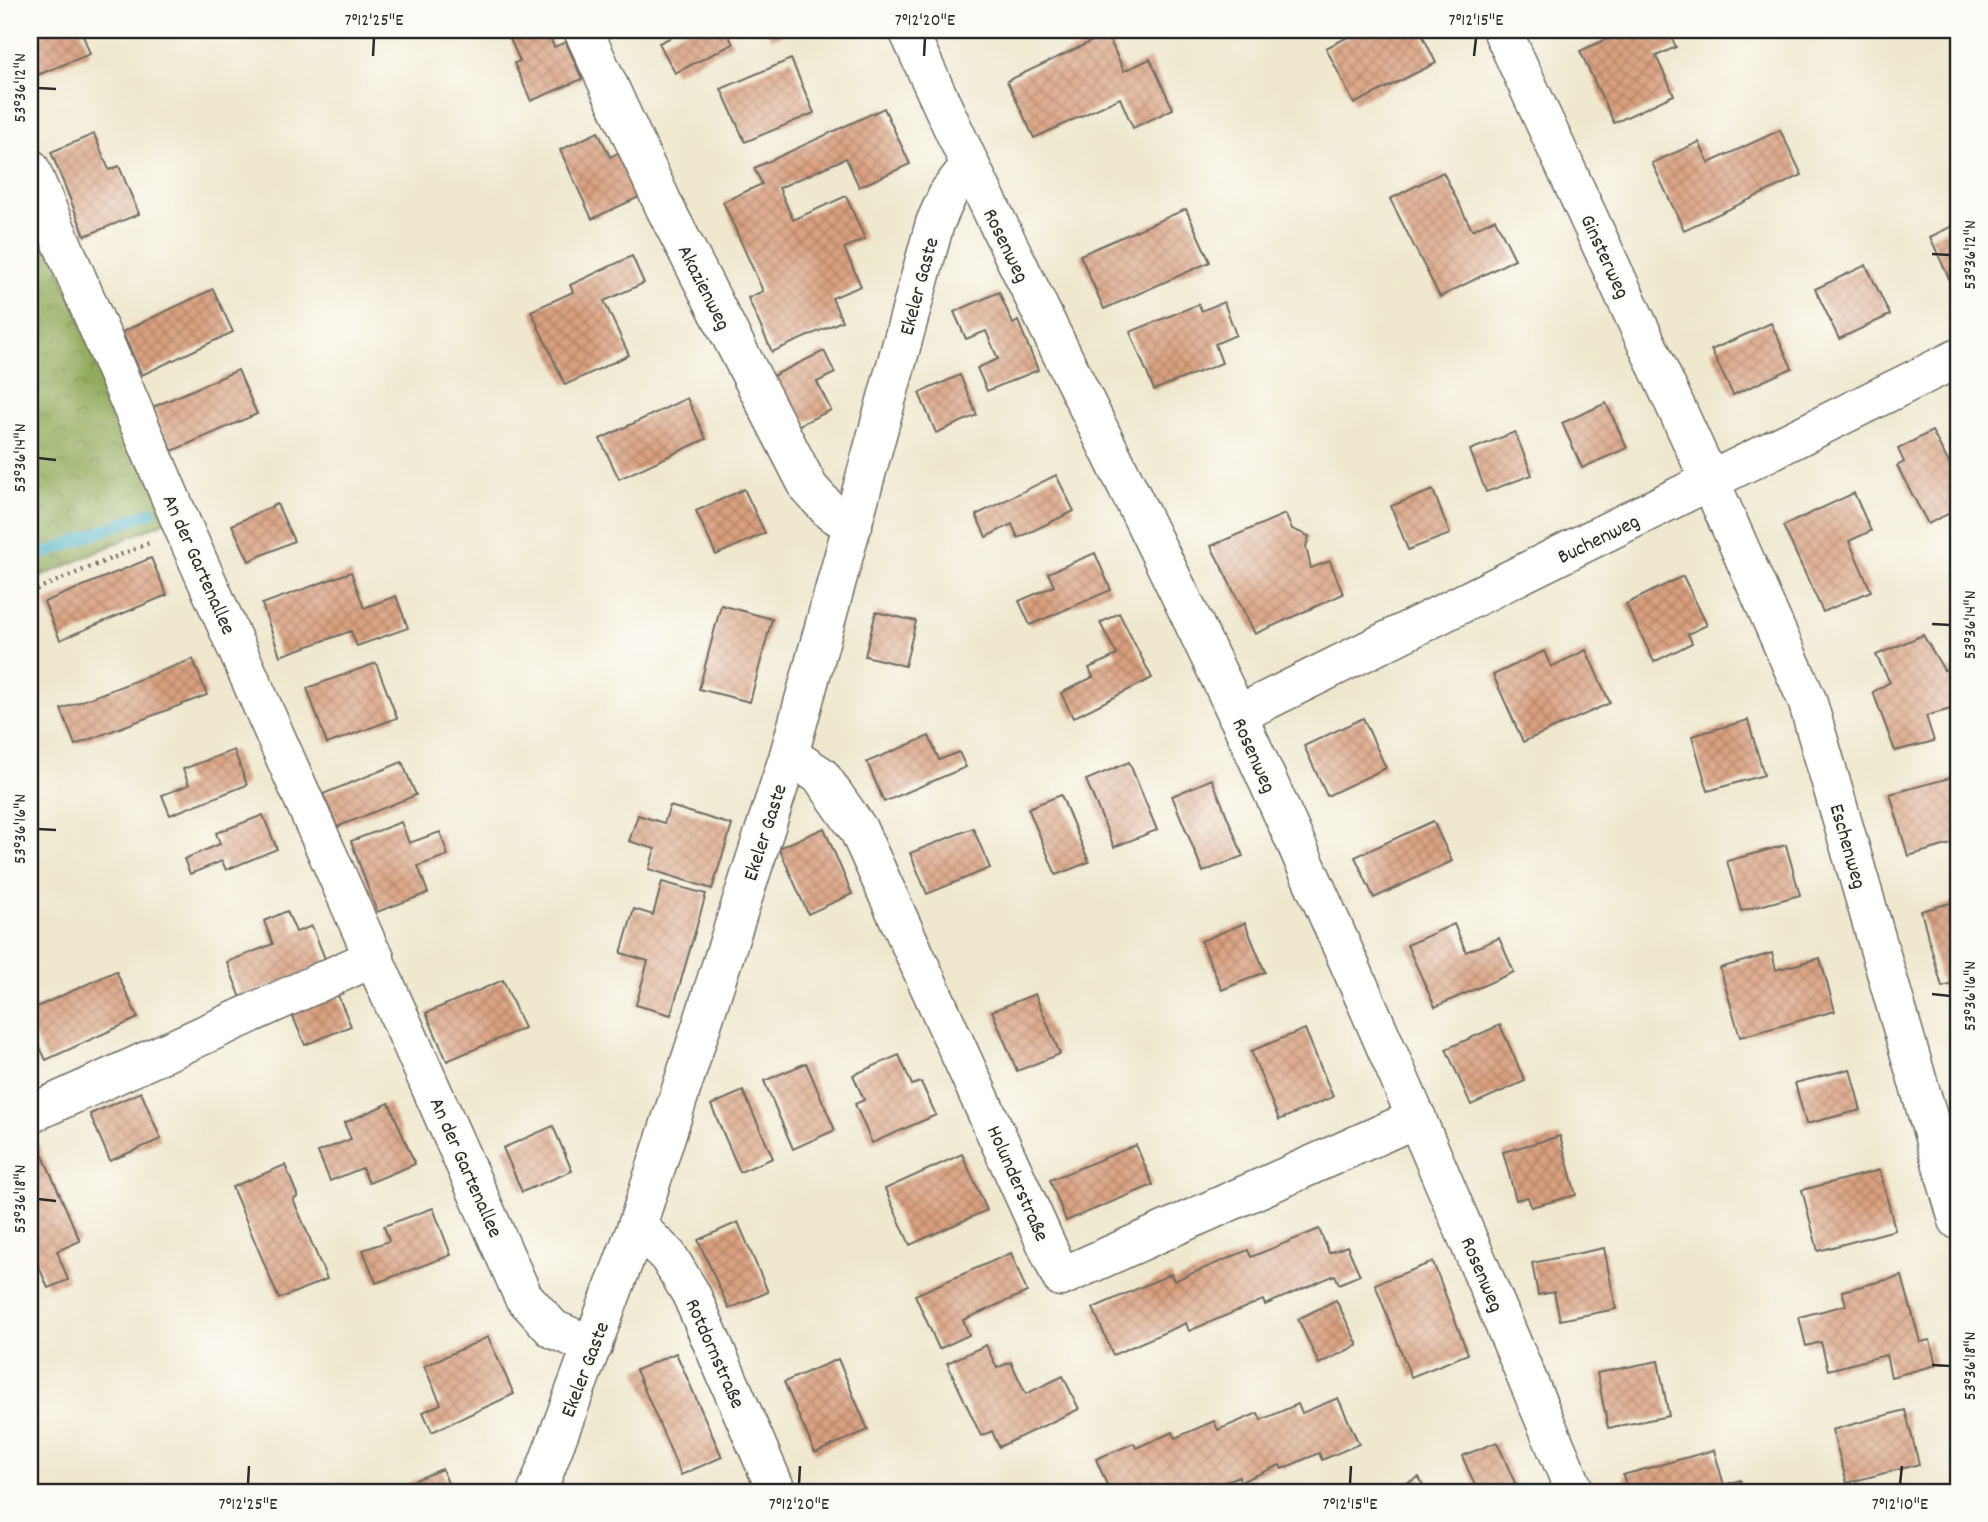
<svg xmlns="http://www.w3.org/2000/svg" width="1988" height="1522" font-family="Dekko,sans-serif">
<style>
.forest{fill:url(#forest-crowns);stroke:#5e6a44;stroke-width:2}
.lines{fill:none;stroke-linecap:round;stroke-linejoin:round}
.stream{stroke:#43acc2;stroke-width:12}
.building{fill:url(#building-cross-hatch)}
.minor-casing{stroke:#706d64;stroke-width:41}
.path{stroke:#706d64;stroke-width:4.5;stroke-dasharray:2 5;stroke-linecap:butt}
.minor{stroke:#fff;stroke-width:38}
.ticks{fill:none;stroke:#2b2b2b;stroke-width:2.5}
.labels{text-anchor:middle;stroke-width:5;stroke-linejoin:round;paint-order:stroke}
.street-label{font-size:21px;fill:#2b2b2b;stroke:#fdfcf7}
.neatline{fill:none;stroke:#2b2b2b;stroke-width:2.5}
.ticks-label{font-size:18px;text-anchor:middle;fill:#2b2b2b}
</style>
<defs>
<pattern id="forest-crowns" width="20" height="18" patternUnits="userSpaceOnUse" patternTransform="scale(1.75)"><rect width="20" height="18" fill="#92aa5c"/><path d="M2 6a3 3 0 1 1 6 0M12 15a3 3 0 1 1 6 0" fill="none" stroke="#778b4c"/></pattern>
<pattern id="building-cross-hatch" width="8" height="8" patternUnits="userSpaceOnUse" patternTransform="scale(1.75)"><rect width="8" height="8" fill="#daa07f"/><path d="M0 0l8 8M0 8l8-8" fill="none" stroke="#b18368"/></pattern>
</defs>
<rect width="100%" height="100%" fill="#fdfcf7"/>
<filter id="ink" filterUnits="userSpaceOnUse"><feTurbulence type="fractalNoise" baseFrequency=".0143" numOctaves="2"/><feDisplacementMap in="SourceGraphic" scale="14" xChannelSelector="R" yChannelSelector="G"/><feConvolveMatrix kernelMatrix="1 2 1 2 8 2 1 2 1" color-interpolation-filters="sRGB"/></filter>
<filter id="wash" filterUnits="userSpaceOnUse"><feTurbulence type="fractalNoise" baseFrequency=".00686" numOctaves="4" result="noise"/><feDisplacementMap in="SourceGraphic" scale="28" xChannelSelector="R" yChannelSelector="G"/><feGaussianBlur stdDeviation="1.57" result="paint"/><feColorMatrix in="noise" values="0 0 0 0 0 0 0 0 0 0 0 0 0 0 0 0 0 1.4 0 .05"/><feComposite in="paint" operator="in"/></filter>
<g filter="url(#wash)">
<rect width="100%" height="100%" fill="#efe8ce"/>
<path class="forest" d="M30,201L168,520L30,582Z"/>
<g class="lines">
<path class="stream" d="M30,559L151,512"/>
</g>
<g id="blocks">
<g class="building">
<path d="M30,30H81L90,54L30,78Z"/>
<path d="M525,30H547L554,47L566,42L582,79L531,101L514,63L520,61L509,37Z"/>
<path d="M686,30H726L733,44L675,73L659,43Z"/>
<path d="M767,30H793L771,39Z"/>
<path d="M1362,30H1420L1436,63L1354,104L1326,48Z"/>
<path d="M1627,30H1668L1676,47L1656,56L1674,95L1614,123L1580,51Z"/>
<path d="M1107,34L1124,71L1150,59L1173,109L1133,128L1120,98L1034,138L1007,81Z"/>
<path d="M791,59L814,113L745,142L721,89Z"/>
<path d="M884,108L910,164L859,187L846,158L779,188L793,220L846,196L865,239L844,248L861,286L832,298L842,321L772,352L748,298L763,291L723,202L762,184L754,168Z"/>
<path d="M1780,130L1802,175L1684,230L1652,163L1699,142L1709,163Z"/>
<path d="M598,132L610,157L618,153L639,197L592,219L560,150Z"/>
<path d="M94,134L109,170L119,166L139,214L85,236L51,152Z"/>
<path d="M1443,172L1472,230L1495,219L1515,259L1440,297L1390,199Z"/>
<path d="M1186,209L1210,262L1104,309L1080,255Z"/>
<path d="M1958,223V285L1953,287L1930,237Z"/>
<path d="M632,256L644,283L604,301L629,355L565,385L531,311L573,292L570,285Z"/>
<path d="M1866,265L1890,315L1839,339L1815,289Z"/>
<path d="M213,289L233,332L142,375L122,332Z"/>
<path d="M999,292L1013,324L1018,321L1038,370L987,391L977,368L998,359L986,331L966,339L954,312Z"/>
<path d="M1224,302L1236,335L1215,344L1222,363L1154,390L1130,332L1199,304L1201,311Z"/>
<path d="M1771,323L1792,368L1733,395L1711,350Z"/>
<path d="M824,351L835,373L817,382L831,410L793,428L768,378Z"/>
<path d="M238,370L257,414L172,451L153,407Z"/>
<path d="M960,375L977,415L936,433L919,393Z"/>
<path d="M687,398L706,439L619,479L600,439Z"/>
<path d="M1606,403L1627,448L1582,468L1562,423Z"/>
<path d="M1932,431L1958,480V509L1928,524L1897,466L1904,462L1898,449Z"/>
<path d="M1515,432L1532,475L1486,492L1470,450Z"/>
<path d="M1056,475L1074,511L1018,538L1012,524L986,537L976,515Z"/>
<path d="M744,489L765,533L716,555L696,511Z"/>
<path d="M1433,490L1450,534L1408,550L1391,506Z"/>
<path d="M1854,493L1871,531L1849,541L1871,591L1823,612L1783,526Z"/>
<path d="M277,504L294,541L249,561L232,525Z"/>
<path d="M1285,514L1292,529L1309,536L1306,547L1311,568L1330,561L1343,594L1255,634L1211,546Z"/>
<path d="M1095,553L1111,590L1030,625L1019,601L1054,586L1048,573Z"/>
<path d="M151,558L167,595L60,640L44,602Z"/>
<path d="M351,572L364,608L396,596L408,628L357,646L351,631L280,656L262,604Z"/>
<path d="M1683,576L1707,625L1688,634L1692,643L1654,662L1626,604Z"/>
<path d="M721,605L772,619L750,702L699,689Z"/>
<path d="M876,612L916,621L905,666L865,656Z"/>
<path d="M1119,613L1152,678L1073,718L1061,693L1093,677L1089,668L1117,655L1100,623Z"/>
<path d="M1923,635L1944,670L1958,667V707L1926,716L1934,741L1895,751L1873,692L1890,682L1876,655Z"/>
<path d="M1586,650L1610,703L1523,742L1493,675L1544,651L1551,667Z"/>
<path d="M193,659L207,695L75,745L61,709Z"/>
<path d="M376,663L397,718L327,744L307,688Z"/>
<path d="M1363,718L1386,768L1327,796L1304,746Z"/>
<path d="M1748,720L1764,775L1708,791L1692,736Z"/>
<path d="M929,736L939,760L959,752L966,767L884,802L867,762Z"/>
<path d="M234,750L247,785L170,815L162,795L189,785L183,769Z"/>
<path d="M402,762L416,795L337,827L323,794Z"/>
<path d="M1129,762L1157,830L1114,847L1086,780Z"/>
<path d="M1957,776L1958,842L1908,856L1890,794Z"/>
<path d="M1212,779L1243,856L1203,872L1172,796Z"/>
<path d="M1061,795L1089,862L1056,875L1028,808Z"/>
<path d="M670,806L732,825L712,889L649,869L655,849L629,841L638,815L664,823Z"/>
<path d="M263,815L277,849L226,870L222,861L190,874L184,859L220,844L216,833Z"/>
<path d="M1433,821L1452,861L1374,898L1355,857Z"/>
<path d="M401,822L409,843L440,832L448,855L418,866L428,893L377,912L351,841Z"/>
<path d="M824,828L852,894L808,914L779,848Z"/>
<path d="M973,828L990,868L927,894L910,853Z"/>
<path d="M1786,845L1800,895L1741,911L1727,861Z"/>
<path d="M662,882L706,894L671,1015L636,1005L648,961L621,953L634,909L653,915Z"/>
<path d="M1958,901V983L1942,987L1921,911Z"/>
<path d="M287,911L296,932L312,926L327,964L241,998L227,962L273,944L264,921Z"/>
<path d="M1245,923L1265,972L1222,990L1201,941Z"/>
<path d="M1454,924L1466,952L1499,938L1514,972L1435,1007L1407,945Z"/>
<path d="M1772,953L1776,970L1820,958L1835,1011L1740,1037L1720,968Z"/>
<path d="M116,971L138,1018L46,1060L30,1027V1010Z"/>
<path d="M503,980L524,1028L447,1061L426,1013Z"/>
<path d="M336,991L351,1026L305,1045L290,1010Z"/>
<path d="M1035,994L1060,1054L1017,1071L992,1011Z"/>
<path d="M1500,1025L1525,1081L1471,1105L1446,1049Z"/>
<path d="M1305,1029L1333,1097L1279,1120L1251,1051Z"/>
<path d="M899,1055L912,1085L921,1082L936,1115L872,1143L855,1104L864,1100L853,1075Z"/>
<path d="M806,1063L835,1130L793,1149L764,1081Z"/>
<path d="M1850,1069L1861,1110L1806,1124L1795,1083Z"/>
<path d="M743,1091L773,1158L740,1172L711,1105Z"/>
<path d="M141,1092L161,1139L110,1161L90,1114Z"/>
<path d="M389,1103L415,1164L369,1183L362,1168L330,1181L318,1152L351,1139L344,1123Z"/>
<path d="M553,1126L572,1171L522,1192L503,1148Z"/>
<path d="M1560,1136L1576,1195L1531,1207L1528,1197L1516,1200L1503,1152Z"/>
<path d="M37,1142L80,1241L57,1251L68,1280L48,1288L30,1246V1145Z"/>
<path d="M1136,1145L1153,1185L1066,1221L1050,1180Z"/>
<path d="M962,1154L987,1210L910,1245L885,1189Z"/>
<path d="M285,1165L298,1197L293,1199L327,1279L279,1299L232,1187Z"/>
<path d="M1880,1170L1895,1230L1818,1251L1802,1190Z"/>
<path d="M433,1208L451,1255L376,1283L363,1250L389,1241L384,1226Z"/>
<path d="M738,1222L768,1292L729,1309L698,1240Z"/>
<path d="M1319,1229L1329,1253L1347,1246L1360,1275L1339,1284L1335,1275L1265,1305L1263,1300L1189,1331L1186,1323L1113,1355L1093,1308L1171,1274L1174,1281L1248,1250L1251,1257Z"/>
<path d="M1604,1248L1616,1309L1560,1320L1554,1292L1538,1295L1532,1263Z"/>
<path d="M1011,1253L1027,1292L963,1320L969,1335L939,1349L915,1295Z"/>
<path d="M1433,1262L1468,1354L1411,1377L1375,1284Z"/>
<path d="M1902,1276L1920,1342L1930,1340L1936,1365L1891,1377L1886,1355L1828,1370L1821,1342L1806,1346L1799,1317L1846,1305L1842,1291Z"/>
<path d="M1336,1300L1358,1345L1319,1364L1298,1319Z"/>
<path d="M488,1337L514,1394L432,1432L423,1412L441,1404L424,1366Z"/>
<path d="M986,1345L997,1368L1011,1362L1026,1394L1063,1376L1079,1409L999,1447L992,1431L981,1436L947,1363Z"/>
<path d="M676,1353L722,1457L681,1475L636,1370Z"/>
<path d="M838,1359L868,1430L815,1453L784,1382Z"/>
<path d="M1658,1361L1669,1416L1608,1428L1597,1373Z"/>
<path d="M1338,1398L1359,1444L1322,1460L1319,1453L1282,1469L1280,1465L1240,1482L1239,1476L1201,1492L1197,1487L1185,1492H1110L1096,1459L1134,1443L1136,1448L1173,1432L1175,1438L1214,1421L1218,1430L1258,1413L1261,1420L1298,1404L1302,1413Z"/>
<path d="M1905,1410L1919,1464L1847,1483L1832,1430Z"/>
<path d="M1497,1442L1519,1492H1478L1462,1456Z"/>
<path d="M1714,1450L1724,1485L1740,1480L1744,1492H1628L1623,1475Z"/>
<path d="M442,1469L452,1492H386Z"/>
<path d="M1419,1477L1426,1492H1388Z"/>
</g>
</g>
</g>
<g filter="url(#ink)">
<use href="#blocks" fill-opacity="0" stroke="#706d64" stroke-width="2"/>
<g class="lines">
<g class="minor-casing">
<g id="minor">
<path d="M583,30L665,208L809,488L831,512L853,525"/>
<path d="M908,30C1011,261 1130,485 1237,714C1356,971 1465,1232 1575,1492"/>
<path d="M1502,30L1711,483L1807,700L1958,1220"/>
<path d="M30,168L183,527L523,1296L553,1329L593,1346"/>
<path d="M1237,715L1958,358"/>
<path d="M789,755L821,776L858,829L1061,1277L1417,1118"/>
<path d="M30,1114L375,957"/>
<path d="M637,1226L668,1256L691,1294L777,1492"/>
<path d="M537,1492L637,1226L789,755L935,223L949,192L969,166"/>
</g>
</g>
<path class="path" d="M30,592L149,543"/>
<use href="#minor" class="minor"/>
</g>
</g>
<path class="ticks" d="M373,56L374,38M924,56L925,38M1474,56L1476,38M38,88L56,89M1932,254L1950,255M38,458L56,460M1932,624L1950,625M38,829L56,830M1932,994L1950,996M38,1199L56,1201M1932,1365L1950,1366M248,1484L249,1466M799,1484L800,1466M1350,1484L1351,1466M1900,1484L1902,1466"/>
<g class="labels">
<g class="street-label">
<text transform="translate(1007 245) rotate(64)" y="7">Rosenweg</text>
<text transform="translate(1606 256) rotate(65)" y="7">Ginsterweg</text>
<text transform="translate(918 286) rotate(-75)" y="7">Ekeler Gaste</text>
<text transform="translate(705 287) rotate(63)" y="7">Akazienweg</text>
<text transform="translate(1598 538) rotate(-26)" y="7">Buchenweg</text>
<text transform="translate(200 564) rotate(66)" y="7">An der Gartenallee</text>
<text transform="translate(1255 755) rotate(66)" y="7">Rosenweg</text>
<text transform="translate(764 832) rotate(-72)" y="7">Ekeler Gaste</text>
<text transform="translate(1849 846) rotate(74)" y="7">Eschenweg</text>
<text transform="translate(467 1167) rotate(66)" y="7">An der Gartenallee</text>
<text transform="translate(1019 1183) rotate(66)" y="7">Holunderstraße</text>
<text transform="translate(1483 1274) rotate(67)" y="7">Rosenweg</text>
<text transform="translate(716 1353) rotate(66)" y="7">Rotdornstraße</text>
<text transform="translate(584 1369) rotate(-69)" y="7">Ekeler Gaste</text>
</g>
</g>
<rect width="1988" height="1522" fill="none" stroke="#fdfcf7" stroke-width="77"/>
<rect x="38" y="38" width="1912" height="1446" class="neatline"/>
<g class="ticks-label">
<text x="374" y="25">7°12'25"E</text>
<text x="925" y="25">7°12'20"E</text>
<text x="1476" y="25">7°12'15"E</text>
<text transform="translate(19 88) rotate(-90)" y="6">53°36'12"N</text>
<text transform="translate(1969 255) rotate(-90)" y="6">53°36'12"N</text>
<text transform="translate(19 458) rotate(-90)" y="6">53°36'14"N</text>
<text transform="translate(1969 625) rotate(-90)" y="6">53°36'14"N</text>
<text transform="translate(19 829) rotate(-90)" y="6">53°36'16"N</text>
<text transform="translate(1969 996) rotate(-90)" y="6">53°36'16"N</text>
<text transform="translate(19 1199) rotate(-90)" y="6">53°36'18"N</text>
<text transform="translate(1969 1366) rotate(-90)" y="6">53°36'18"N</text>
<text x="248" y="1509">7°12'25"E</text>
<text x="799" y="1509">7°12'20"E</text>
<text x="1350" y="1509">7°12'15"E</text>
<text x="1900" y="1509">7°12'10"E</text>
</g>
</svg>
